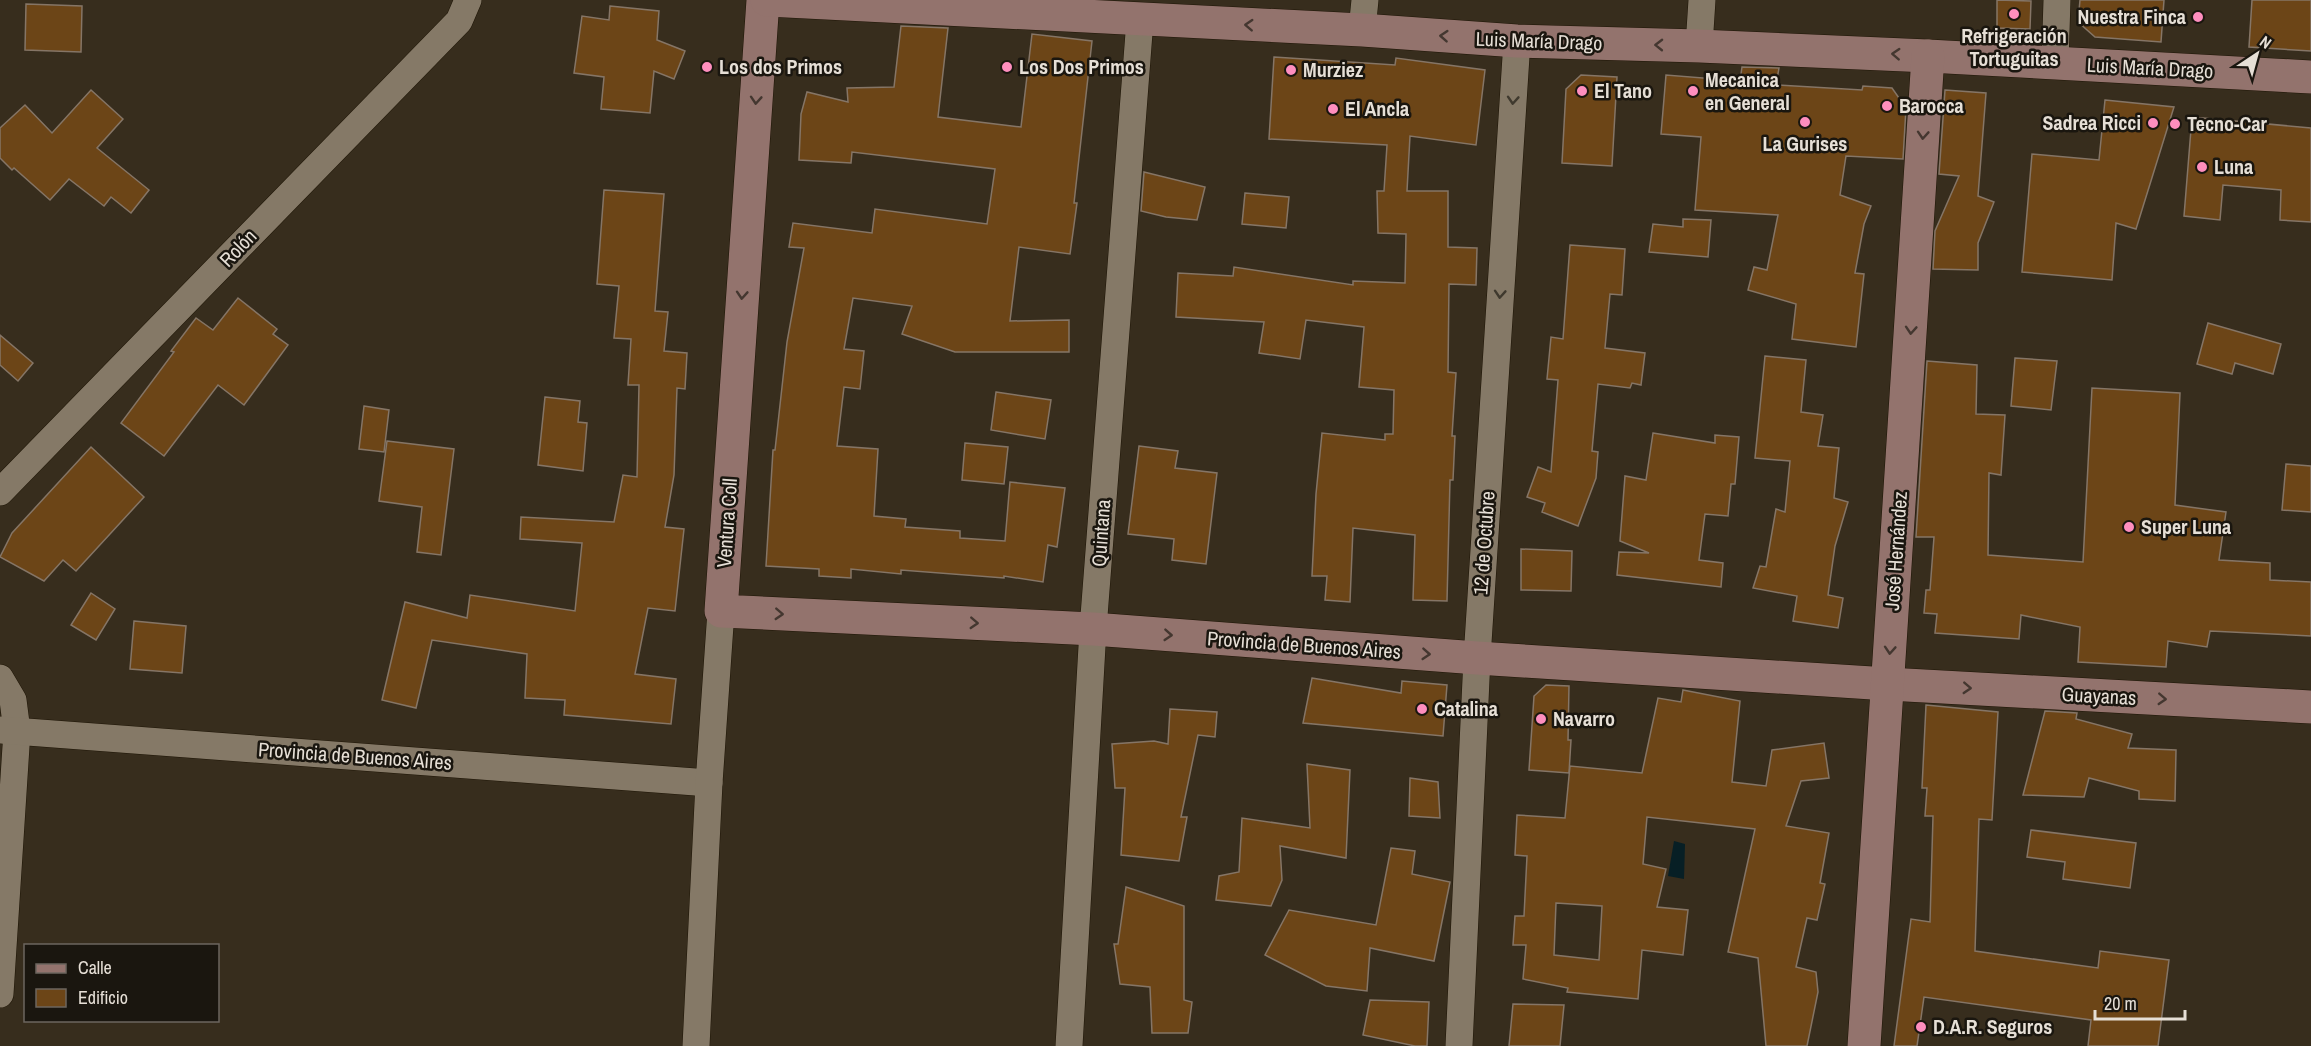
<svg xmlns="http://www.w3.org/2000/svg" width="2311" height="1046" font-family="'Archivo Narrow',sans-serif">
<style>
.water{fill:#071f25}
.building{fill:#6c4517;stroke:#857566;stroke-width:1.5;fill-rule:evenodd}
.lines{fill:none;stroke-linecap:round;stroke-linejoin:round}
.street-casing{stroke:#1e1506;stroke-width:28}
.secondary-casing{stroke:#1e1506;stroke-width:34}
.street{stroke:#857967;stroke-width:27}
.secondary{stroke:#93736d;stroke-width:33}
.oneway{stroke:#443730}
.oneway2{stroke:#3f392e}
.poi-dot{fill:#fe8ebe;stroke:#1a160f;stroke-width:2}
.labels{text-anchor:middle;stroke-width:5;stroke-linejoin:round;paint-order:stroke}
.poi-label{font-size:20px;font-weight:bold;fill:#e6dfd6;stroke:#1a160f;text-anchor:start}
.street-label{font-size:20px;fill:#e6dfd6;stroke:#1a160f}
</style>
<rect width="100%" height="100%" fill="#372d1d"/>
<path class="water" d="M1674,841L1685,844L1684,879L1668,876Z"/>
<g class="building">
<path d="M1997,0L2031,1L2030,29L1997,28Z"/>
<path d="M2080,0H2164L2161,42L2095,37L2078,22Z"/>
<path d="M2252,0H2311V51L2249,47Z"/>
<path d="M26,4L82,6L81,52L25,50Z"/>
<path d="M610,6L659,11L657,40L685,51L674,79L654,71L650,113L601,109L604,77L574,73L582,16L609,20Z"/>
<path d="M901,26L948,28L938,117L1021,127L1032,34L1092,41L1074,203H1077L1070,254L1019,247L1010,321L1069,320V352H955L902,334L912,306L853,298L844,349L864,351L860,389L844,387L837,446L878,449L874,516L906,519L905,527L960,531V538L1005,541L1010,482L1065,488L1057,547L1048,545L1043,582L1004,576V578L901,570V574L851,569V578L819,576V569L766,566L773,450H775L787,342L804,248L789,247L793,223L872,233L875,209L987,224L995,169L852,152L851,163L799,160L801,114L807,92L848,102L847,88L894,87Z"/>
<path d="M1274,57L1395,65L1396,58L1485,70L1476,145L1410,136L1407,191H1448V247L1477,248L1476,285L1449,284L1448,372L1456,373L1452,436H1455L1453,480H1450L1447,601L1413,600L1415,535L1353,528L1350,602L1325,600L1327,576H1312L1316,494L1322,433L1385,440V434H1393L1394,390L1359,387L1364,327L1306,320L1300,359L1259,353L1264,322L1176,317L1178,273L1233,276L1234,267L1353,285V281L1405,283L1406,234L1378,233L1377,191H1384L1387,145L1269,139Z"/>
<path d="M1742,67L1779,68L1776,85L1862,90L1863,86L1892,88L1906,108L1903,159L1846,156L1840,195L1871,206L1864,224L1855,273L1864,274L1856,347L1792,339L1796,304L1748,290L1754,267L1767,270L1778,215L1695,210L1701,137L1661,134L1666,75L1740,81Z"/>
<path d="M1581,75L1617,77L1612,166L1562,163L1566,89Z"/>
<path d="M91,90L123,119L97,148L149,190L131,213L111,197L104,206L69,179L50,200L14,168L12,170L0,158V128L25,105L52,133Z"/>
<path d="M1945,90L1986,93L1978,196L1994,202L1978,243V270L1933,269L1935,231L1959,176L1939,174Z"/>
<path d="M2105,100L2174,107L2136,229L2116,223L2112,280L2022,272L2032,154L2099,160Z"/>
<path d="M2192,117L2311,128V222L2280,220L2281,190L2223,185L2220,220L2184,216Z"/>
<path d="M1144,172L1205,187L1197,220L1166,217L1141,211Z"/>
<path d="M604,190L664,194L655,311L668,312L664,351L687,353L685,389L677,388L674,475L665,527L684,529L675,611L648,608L635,674L676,679L671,724L564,715L565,700L525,698L527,654L432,640L416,708L382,700L405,602L467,618L470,595L575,611L582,543L520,539L521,517L614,522L623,475L637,477L639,385H628L631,339L614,338L619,286L597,284Z"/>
<path d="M1245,193L1289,197L1286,228L1242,224Z"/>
<path d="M1683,219L1711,220L1708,257L1649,252L1653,224L1683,227Z"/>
<path d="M1570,245L1625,249L1622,295L1610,294L1605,348L1645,353L1641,385L1632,383L1630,388L1598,384L1592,451L1598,452L1596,478L1578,526L1542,512L1545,503L1527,497L1538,467L1551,472L1558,380L1547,379L1551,337L1563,339Z"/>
<path d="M238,298L277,329L273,334L288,345L244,405L218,385L164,456L121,423L174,352L171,351L196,318L213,330Z"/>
<path d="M2208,323L2281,344L2273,374L2235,363L2232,374L2197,364Z"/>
<path d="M0,335L33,363L18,381L0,365Z"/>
<path d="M1765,356L1806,360L1801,412L1823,415L1818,446L1839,448L1834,498L1848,502L1835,546L1828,595L1843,598L1838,628L1793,621L1797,596L1753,588L1760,566L1766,567L1776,509L1785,512L1790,461L1755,458Z"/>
<path d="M2015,358L2057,361L2051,410L2011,406Z"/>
<path d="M1927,361L1977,365L1976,414L2005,415L2001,475L1989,473L1988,555L2083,562L2092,388L2180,393L2175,505L2226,512L2219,560L2270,563V580L2311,582V636L2210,631L2207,647L2168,641L2166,667L2078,662L2080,627L2021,615L2019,639L1935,633L1937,614L1924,613L1926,590H1930L1934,537H1916Z"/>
<path d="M996,392L1051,400L1045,439L991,430Z"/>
<path d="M545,397L580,401L578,422L587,423L583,471L538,465Z"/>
<path d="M364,406L389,410L384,452L359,449Z"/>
<path d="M1653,433L1715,443V435L1739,437L1735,484H1731L1728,516L1705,514L1699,560L1723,563L1721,587L1617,575L1619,552L1649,553L1620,541L1625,476L1646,480Z"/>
<path d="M387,441L454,449L441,555L417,552L422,507L379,501Z"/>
<path d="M965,443L1008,447L1004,484L962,480Z"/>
<path d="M1139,446L1178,451L1175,468L1217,473L1206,564L1172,560L1174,539L1128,534Z"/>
<path d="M91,447L144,497L76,571L63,560L44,581L0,557L12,533Z"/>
<path d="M2286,464L2311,466V512L2282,510Z"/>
<path d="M1521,549L1572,551L1571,591L1521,590Z"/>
<path d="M91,593L115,609L96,640L71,625Z"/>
<path d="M134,621L186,626L182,673L130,669Z"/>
<path d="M1312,678L1401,693L1402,681L1447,685L1443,736L1303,723Z"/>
<path d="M1546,685L1569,686L1568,740H1571L1569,773L1529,770L1534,696Z"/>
<path d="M1683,690L1740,701L1732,782L1766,786L1772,750L1824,743L1829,778L1801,781L1786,826L1829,833L1820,883L1825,884L1817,920L1807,918L1796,967L1816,972L1818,992L1807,1046H1766L1758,958L1728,952L1755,829L1647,817L1643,864L1666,869L1657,907L1688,910L1683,955L1642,950L1638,999L1567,992L1568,988L1523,979L1526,945H1513L1515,916H1524L1527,856L1515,855L1517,815L1565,818L1570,766L1642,773L1658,698L1681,702ZM1556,903L1602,906L1599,960L1554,955Z"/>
<path d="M1926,705L1998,712L1992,820L1979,819L1975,951L2098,968L2100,951L2169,960L2158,1046H2088L2091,1020L1924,997L1917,1046H1894L1911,919L1930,922L1933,816H1925L1927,788H1922Z"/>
<path d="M1170,709L1217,712L1215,737L1198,735L1181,817H1187L1179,861L1121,855L1125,788H1115L1112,744L1154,741L1168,744Z"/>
<path d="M2045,711L2077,713L2076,719L2132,734L2128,748L2176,750L2175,801L2139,799V791L2089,778L2084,797L2023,795Z"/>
<path d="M1307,764L1350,770L1346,858L1280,846L1282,880L1271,906L1216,900L1219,876L1239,872L1242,818L1310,828Z"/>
<path d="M1410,778L1438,782L1440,818L1409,816Z"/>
<path d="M2031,830L2136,843L2130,888L2063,879L2065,862L2027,857Z"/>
<path d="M1391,848L1415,851L1412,874L1450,882L1434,961L1370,948L1367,991L1326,986L1265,955L1289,910L1376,925Z"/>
<path d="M1126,887L1184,906V1000L1192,1002L1188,1033H1152L1150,987L1120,984L1114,944H1118Z"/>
<path d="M1370,1000L1429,1002L1427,1046H1415L1363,1035Z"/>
<path d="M1513,1004L1564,1005L1560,1046H1509Z"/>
</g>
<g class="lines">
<g class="street-casing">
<g id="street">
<path d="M1362,30L1365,0"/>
<path d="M1699,46L1702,0"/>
<path d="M2055,63L2057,0"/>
<path d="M0,492L459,21L468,0"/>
<path d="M0,678L13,700L17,731L0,994"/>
<path d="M0,730L709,783"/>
<path d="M696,1046L709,783L721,611"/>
<path d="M1069,1046L1093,629L1140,20"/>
<path d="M1459,1046L1477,658L1517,41"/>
</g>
</g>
<g class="secondary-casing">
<g id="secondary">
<path d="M763,0L721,611L1093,629L1477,658L1888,684L2311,707"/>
<path d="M767,0L1362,30L1517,41L1699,46L1928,56L2311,77"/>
<path d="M1864,1046L1928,56"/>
</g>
</g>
<use href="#street" class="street"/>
<use href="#secondary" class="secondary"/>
</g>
<defs><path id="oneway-chevron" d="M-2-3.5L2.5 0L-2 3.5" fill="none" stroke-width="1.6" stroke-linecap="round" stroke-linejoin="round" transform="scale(1.5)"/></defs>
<g class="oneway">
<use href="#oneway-chevron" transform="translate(1249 25) rotate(-177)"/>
<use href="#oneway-chevron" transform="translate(1444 36) rotate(-176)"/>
<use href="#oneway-chevron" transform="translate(1659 45) rotate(-179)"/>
<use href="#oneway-chevron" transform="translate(1896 54) rotate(-177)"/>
<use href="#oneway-chevron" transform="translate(756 100) rotate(94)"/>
<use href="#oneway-chevron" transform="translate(1923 135) rotate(94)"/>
<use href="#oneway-chevron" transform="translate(742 295) rotate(94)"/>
<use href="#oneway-chevron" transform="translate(1911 330) rotate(94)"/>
<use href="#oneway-chevron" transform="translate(779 614) rotate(3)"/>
<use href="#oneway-chevron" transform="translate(974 623) rotate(3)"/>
<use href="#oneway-chevron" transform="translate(1168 635) rotate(4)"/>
<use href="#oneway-chevron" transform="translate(1890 650) rotate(94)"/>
<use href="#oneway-chevron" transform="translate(1426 654) rotate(4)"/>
<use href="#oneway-chevron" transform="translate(1967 688) rotate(3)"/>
<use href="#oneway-chevron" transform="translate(2162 699) rotate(3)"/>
</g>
<g class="oneway2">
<use href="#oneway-chevron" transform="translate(1513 100) rotate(94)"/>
<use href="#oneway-chevron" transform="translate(1500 294) rotate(94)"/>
</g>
<g class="poi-dot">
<circle cx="2014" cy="14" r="6"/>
<circle cx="2198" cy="17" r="6"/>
<circle cx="707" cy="67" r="6"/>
<circle cx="1007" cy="67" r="6"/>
<circle cx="1291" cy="70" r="6"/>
<circle cx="1582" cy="91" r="6"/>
<circle cx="1693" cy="91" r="6"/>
<circle cx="1887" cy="106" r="6"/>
<circle cx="1333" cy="109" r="6"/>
<circle cx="1805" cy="122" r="6"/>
<circle cx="2153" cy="123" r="6"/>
<circle cx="2175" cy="124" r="6"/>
<circle cx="2202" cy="167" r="6"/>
<circle cx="2129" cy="527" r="6"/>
<circle cx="1422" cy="709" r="6"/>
<circle cx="1541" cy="719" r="6"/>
<circle cx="1921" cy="1027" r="6"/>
</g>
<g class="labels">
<g class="poi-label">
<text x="2186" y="24" text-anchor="end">Nuestra Finca</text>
<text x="2014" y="43" text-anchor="middle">Refrigeración<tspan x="2014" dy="23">Tortuguitas</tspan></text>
<text x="719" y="74">Los dos Primos</text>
<text x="1019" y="74">Los Dos Primos</text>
<text x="1303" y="77">Murziez</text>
<text x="1705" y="87">Mecanica<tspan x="1705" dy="23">en General</tspan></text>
<text x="1594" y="98">El Tano</text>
<text x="1899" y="113">Barocca</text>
<text x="1345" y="116">El Ancla</text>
<text x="2141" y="130" text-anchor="end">Sadrea Ricci</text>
<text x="2187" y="131">Tecno-Car</text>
<text x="1805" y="151" text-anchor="middle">La Gurises</text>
<text x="2214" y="174">Luna</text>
<text x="2141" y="534">Super Luna</text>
<text x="1434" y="716">Catalina</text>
<text x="1553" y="726">Navarro</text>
<text x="1933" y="1034">D.A.R. Seguros</text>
</g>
<g class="street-label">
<text transform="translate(1539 41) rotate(2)" y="7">Luis María Drago</text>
<text transform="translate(2150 68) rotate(3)" y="7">Luis María Drago</text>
<text transform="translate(238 248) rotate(-46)" y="7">Rolón</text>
<text transform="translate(727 523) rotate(-86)" y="7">Ventura Coll</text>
<text transform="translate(1101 533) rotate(-86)" y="7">Quintana</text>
<text transform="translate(1484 543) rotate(-86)" y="7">12 de Octubre</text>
<text transform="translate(1896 551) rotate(-86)" y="7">José Hernández</text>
<text transform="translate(1304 645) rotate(4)" y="7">Provincia de Buenos Aires</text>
<text transform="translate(2099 696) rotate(3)" y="7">Guayanas</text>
<text transform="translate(355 756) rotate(4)" y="7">Provincia de Buenos Aires</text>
</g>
</g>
<rect x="24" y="944" width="195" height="78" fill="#1a160f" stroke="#6c665f" stroke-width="1.5"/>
<rect x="36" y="964" width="30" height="9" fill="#93736d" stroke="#6c665f" stroke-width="1.5"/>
<text x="78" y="974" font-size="18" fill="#e6dfd6">Calle</text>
<rect x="36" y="989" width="30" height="18" fill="#6c4517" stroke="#6c665f" stroke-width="1.5"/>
<text x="78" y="1004" font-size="18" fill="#e6dfd6">Edificio</text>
<g transform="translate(2257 54) rotate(36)" stroke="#1a160f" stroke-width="4.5" paint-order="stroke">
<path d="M0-4.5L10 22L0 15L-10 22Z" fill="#e6dfd6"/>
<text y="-9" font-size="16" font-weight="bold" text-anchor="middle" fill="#e6dfd6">N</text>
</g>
<path d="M2095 1010v9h90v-9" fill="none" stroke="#e6dfd6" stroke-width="3"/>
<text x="2104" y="1010" font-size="18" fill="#e6dfd6" stroke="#1a160f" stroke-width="4.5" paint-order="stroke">20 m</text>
</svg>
